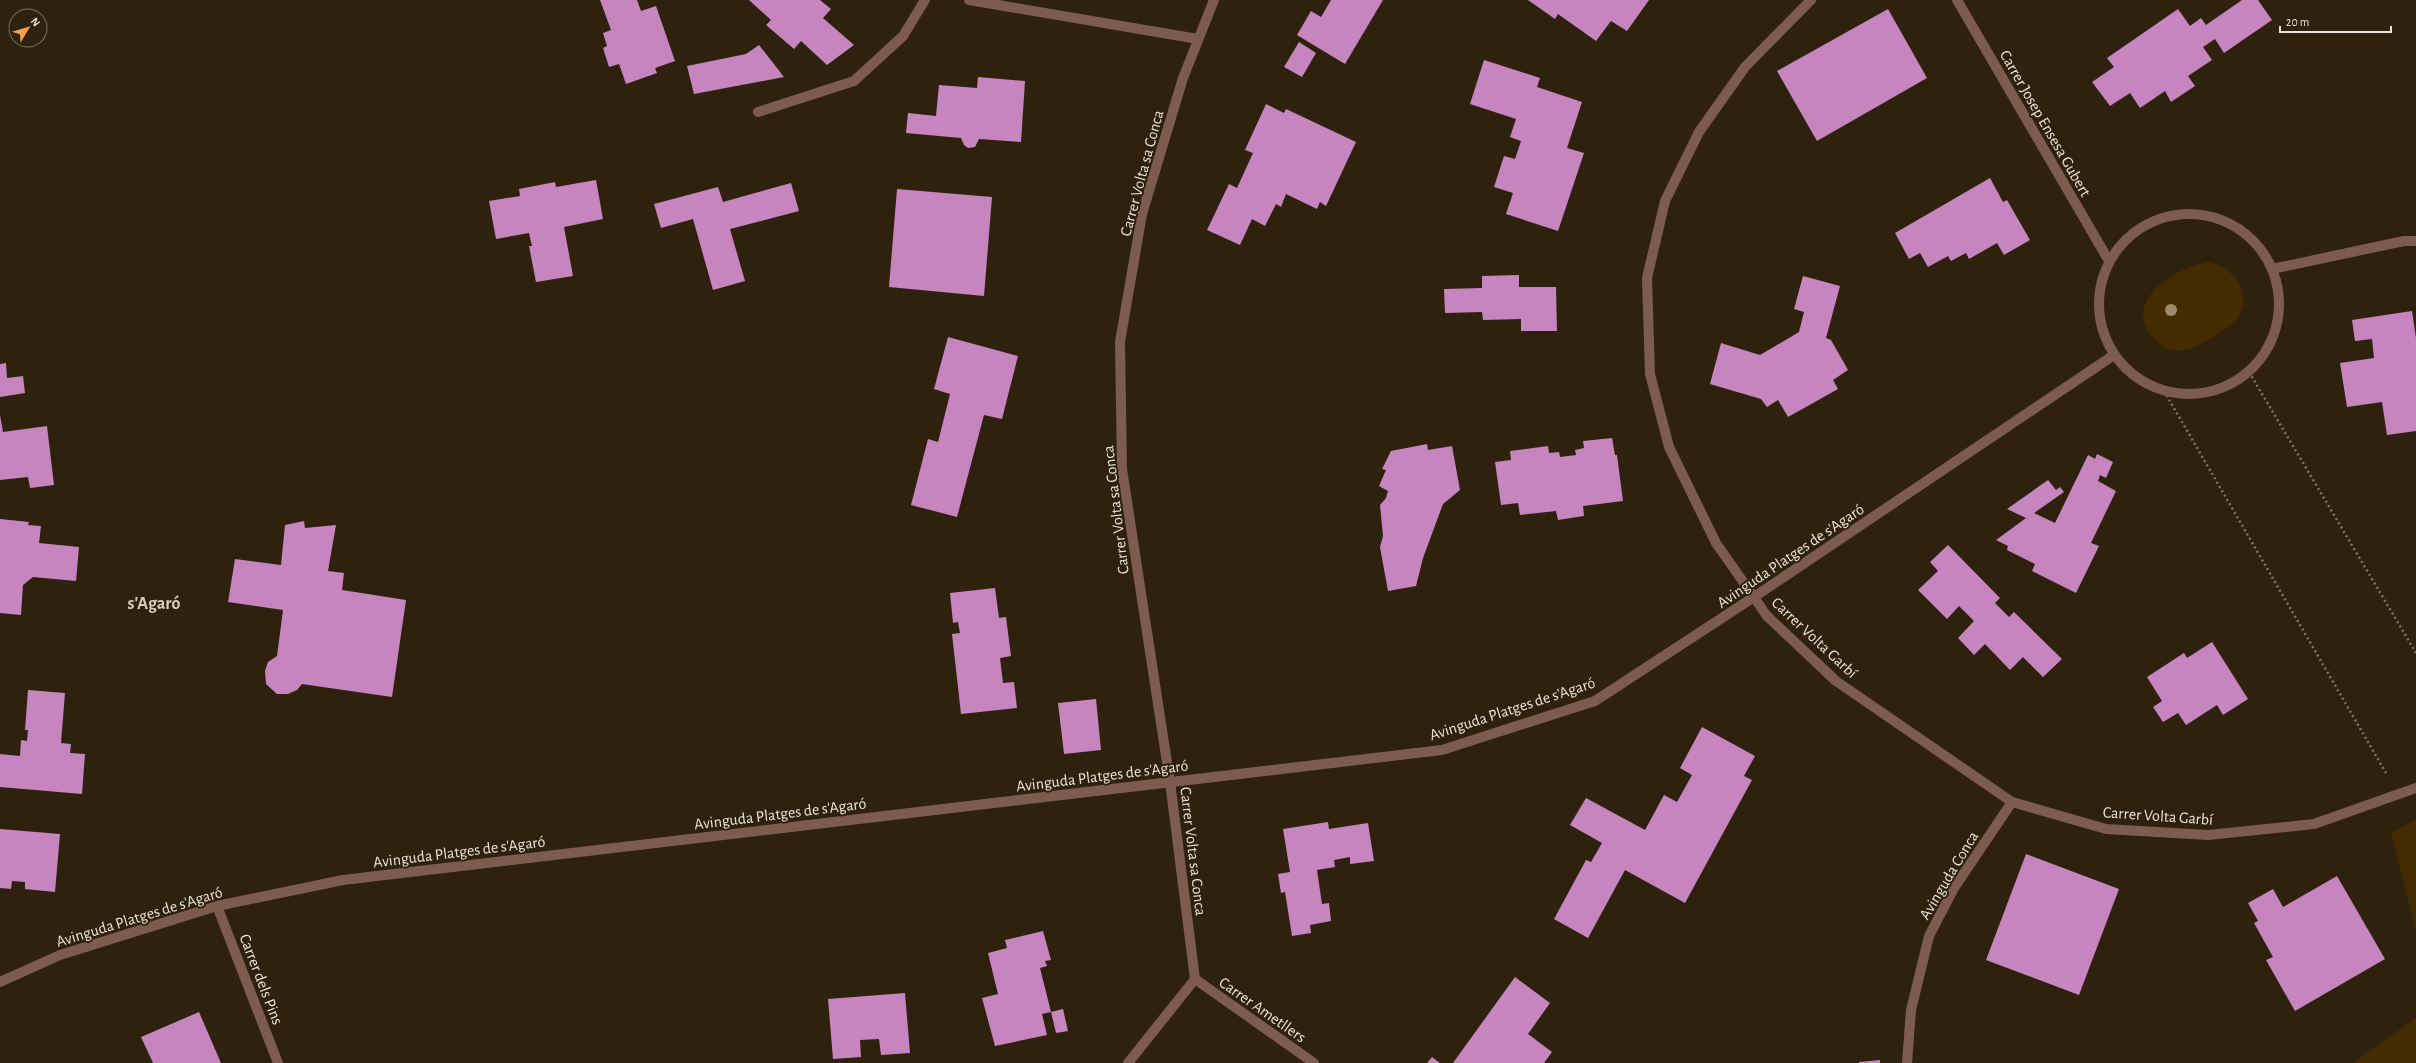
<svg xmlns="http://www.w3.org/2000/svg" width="2416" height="1063" font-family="'Alegreya Sans',sans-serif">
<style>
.green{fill:#432c00}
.building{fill:#c785bf}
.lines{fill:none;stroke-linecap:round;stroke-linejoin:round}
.path{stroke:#807666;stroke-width:2.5;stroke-dasharray:2 3;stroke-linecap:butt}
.minor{stroke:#7e5b4f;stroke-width:10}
.tree{fill:#9e8b6e}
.labels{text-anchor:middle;stroke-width:4;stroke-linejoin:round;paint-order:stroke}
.street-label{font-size:16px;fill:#ece4d8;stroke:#2e220f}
.quarter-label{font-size:18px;font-weight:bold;fill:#dccdb6;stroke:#2e220f}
</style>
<rect width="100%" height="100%" fill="#2e220f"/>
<g class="green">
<path d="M2209,262C2233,268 2253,291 2239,316C2234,326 2199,346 2189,349C2180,351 2169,352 2162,346C2114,308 2169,269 2209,262Z"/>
<path d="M2416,819V932L2391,833Z"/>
<path d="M2416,1018V1063H2353Z"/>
</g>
<g class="building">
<path d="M600,0H637L641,11L656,6L675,61L655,68L657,73L626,84L619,64L609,67L603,48L607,46L603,33L611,30Z"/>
<path d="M749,0H820L831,9L823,18L854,45L827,65L801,41L794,49L766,25L771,20Z"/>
<path d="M1331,0H1383L1345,64L1297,35L1311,11L1321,17Z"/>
<path d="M1528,0H1649L1627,31L1611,21L1596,41L1558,14L1555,19Z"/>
<path d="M2242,0H2258L2272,20L2224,53L2215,39L2203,47L2212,60L2188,76L2195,86L2171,102L2165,91L2140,108L2130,93L2110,106L2092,82L2114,67L2107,58L2178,9L2190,26L2201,18L2206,25Z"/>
<path d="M1888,9L1927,78L1817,141L1777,71Z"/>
<path d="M1299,42L1316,53L1302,77L1284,67Z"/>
<path d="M759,45L784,77L694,94L687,66L746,54Z"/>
<path d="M1484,60L1540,78L1537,87L1582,102L1567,148L1584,153L1558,231L1506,214L1513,193L1494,187L1504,156L1515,159L1521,141L1510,137L1516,119L1470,104Z"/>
<path d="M978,77L1025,81L1021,142L979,139L975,147L968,148L964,145L961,138L906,133L908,113L936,116L939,85L977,88Z"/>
<path d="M1266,104L1284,113L1286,109L1356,142L1326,206L1320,202L1317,209L1286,194L1281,207L1276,204L1265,226L1252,219L1240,245L1207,230L1229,184L1237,188L1253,153L1245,150Z"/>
<path d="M1990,178L2003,202L2007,200L2030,240L2004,255L1997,243L1969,259L1966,253L1951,261L1948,256L1928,267L1920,253L1909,259L1895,233Z"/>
<path d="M596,180L603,219L564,227L573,276L536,282L529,246H532L529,233L496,239L489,201L520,196L519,189L555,182L556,187Z"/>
<path d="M791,183L799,211L730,229L745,281L713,290L693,219L661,228L654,204L718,187L723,202Z"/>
<path d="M897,189L992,197L984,296L889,287Z"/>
<path d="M1519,275V287H1556L1557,331H1521V319L1483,320L1482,312L1445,313L1444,289L1482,288V276Z"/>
<path d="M1803,276L1840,286L1826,338L1831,340L1848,370L1833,380L1838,389L1788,417L1778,400L1767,407L1761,399L1710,384L1721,343L1760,355L1799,332L1804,312L1794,309Z"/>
<path d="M2412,311L2416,338V431L2387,435L2382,402L2347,407L2340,363L2374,358L2372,339L2355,341L2352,320Z"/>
<path d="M948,337L1018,356L1002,419L984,415L957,517L911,505L928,439L938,442L950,394L934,389Z"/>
<path d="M6,363L7,378L23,376L25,393L0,397V364Z"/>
<path d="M0,415L3,432L47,426L54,485L30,488L28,477L0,480Z"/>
<path d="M1612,438L1615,455H1617L1623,501L1583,506L1584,516L1558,520L1556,511L1520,515L1518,503L1501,505L1495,462L1511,460L1510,451L1548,446L1549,453L1559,452L1560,457L1576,455L1575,450L1584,448L1583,441Z"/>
<path d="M1427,444L1428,450L1452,446L1460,490L1443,504L1423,558L1416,586L1388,591L1380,547L1383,536L1380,505L1386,498L1388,491L1379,486L1386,470L1382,469L1391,451Z"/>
<path d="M2097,454L2113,462L2106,478L2100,475L2098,481L2116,491L2091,543L2099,546L2076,593L2032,571L2035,564L2007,550L2008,546L1996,540L2026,518L2007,509L2048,480L2056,490L2060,487L2064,492L2034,513L2055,523L2088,455L2095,459Z"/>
<path d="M0,519L29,522L28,525L41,526L39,543L79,547L76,581L33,577L23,585L21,615L0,613Z"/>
<path d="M304,521L305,528L336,525L328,571L344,573L342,590L406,600L392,697L302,684L297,690L288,694H277L266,684L265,671L268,662L277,656L283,610L228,602L235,559L281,565L285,525Z"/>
<path d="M1948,545L2000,598L1995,603L2009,617L2014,612L2062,659L2043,677L2023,657L2010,670L1985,644L1974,655L1958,638L1974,621L1959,606L1947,619L1918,590L1938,571L1930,562Z"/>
<path d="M995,588L999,618L1006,617L1011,656L1000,658L1003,683L1014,682L1017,708L961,714L952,634L960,633L958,622L953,623L950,593Z"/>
<path d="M2212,642L2248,699L2223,715L2217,705L2186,725L2178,713L2163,722L2153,707L2162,701L2147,677L2184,653L2187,658Z"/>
<path d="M28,690L65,693L61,743L71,744L70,753L85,754L82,794L0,787V754L20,756L21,740L27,741L28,730H25Z"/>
<path d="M1096,699L1101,750L1064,754L1058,703Z"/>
<path d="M1702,727L1755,756L1744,776L1752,780L1685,903L1625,870L1588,938L1554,919L1586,860L1591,862L1602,843L1570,825L1586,798L1645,830L1664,795L1677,802L1692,775L1680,768Z"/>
<path d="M1328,822L1329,829L1368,823L1374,861L1350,864V857L1334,860L1335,867L1317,870L1322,904L1329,903L1331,921L1310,925L1311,933L1292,936L1285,892L1281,893L1278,874L1290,872L1283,829Z"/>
<path d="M0,829L60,834L55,892L25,889V882L12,881L11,889L0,888Z"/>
<path d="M2026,854L2119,889L2079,995L1986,960Z"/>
<path d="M2337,876L2385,959L2295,1011L2266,960L2273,957L2254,923L2258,921L2248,903L2273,889L2283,907Z"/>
<path d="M1043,931L1051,960L1045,961L1047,966L1040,968L1051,1012L1063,1009L1068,1031L1056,1033L1051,1012L1042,1014L1047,1035L995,1046L982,998L998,994L988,953L1007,948L1005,940Z"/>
<path d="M1515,977L1550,1003L1528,1034L1552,1052L1544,1063H1453Z"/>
<path d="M905,993L910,1053L881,1055L879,1039L860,1040L861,1057L833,1059L828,999Z"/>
<path d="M199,1012L221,1063H153L141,1037Z"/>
<path d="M1432,1057L1440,1063H1427Z"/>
<path d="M1880,1060V1063H1859V1062Z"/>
</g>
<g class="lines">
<g class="path">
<path d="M2249,372L2416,653"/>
<path d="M2164,391L2386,773"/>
</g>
<g class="minor">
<path d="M969,0L1198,39"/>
<path d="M1811,0L1745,67L1699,132L1665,201L1647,278L1650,374L1669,447L1716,543L1767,616L1836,681L2012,802L2106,829L2208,835L2314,824L2416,788"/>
<path d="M1957,0L2109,261"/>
<path d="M758,112L854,81L903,36L925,0"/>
<circle cx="2189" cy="304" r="90"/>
<path d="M2272,269L2404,241H2416"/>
<path d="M217,906L278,1063"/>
<path d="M1195,979L1170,782L1122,469L1120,342L1142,214L1183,78L1214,0"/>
<path d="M1195,979L1314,1063"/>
<path d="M0,982L60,955L217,906L343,880L1442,750L1595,701L1754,597L2114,355"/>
<path d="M1128,1063L1195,979"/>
<path d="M1907,1063L1911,1010L1929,936L1954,888L2012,802"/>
</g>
</g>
<circle class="tree" cx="2171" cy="310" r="6"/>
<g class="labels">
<g class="street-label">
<text transform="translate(2046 123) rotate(60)" y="6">Carrer Josep Ensesa Gubert</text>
<text transform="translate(1141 173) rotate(-75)" y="6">Carrer Volta sa Conca</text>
<text transform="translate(1115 510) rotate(-97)" y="6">Carrer Volta sa Conca</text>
<text transform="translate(1790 555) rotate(-34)" y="6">Avinguda Platges de s'Agaró</text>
<text transform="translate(1815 637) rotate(43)" y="6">Carrer Volta Garbí</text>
<text transform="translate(1512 708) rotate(-18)" y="6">Avinguda Platges de s'Agaró</text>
<text transform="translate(1102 775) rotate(-7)" y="6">Avinguda Platges de s'Agaró</text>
<text transform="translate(780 813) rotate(-7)" y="6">Avinguda Platges de s'Agaró</text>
<text transform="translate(2158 815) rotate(4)" y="6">Carrer Volta Garbí</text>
<text transform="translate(459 851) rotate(-7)" y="6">Avinguda Platges de s'Agaró</text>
<text transform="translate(1194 851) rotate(83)" y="6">Carrer Volta sa Conca</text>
<text transform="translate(1948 875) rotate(-59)" y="6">Avinguda Conca</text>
<text transform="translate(139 916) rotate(-17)" y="6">Avinguda Platges de s'Agaró</text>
<text transform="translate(262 979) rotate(69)" y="6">Carrer dels Pins</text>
<text transform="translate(1263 1009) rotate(35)" y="6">Carrer Ametllers</text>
</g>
<g class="quarter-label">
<text x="154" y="609">s'Agaró</text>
</g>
</g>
<g transform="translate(28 28) rotate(52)"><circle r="19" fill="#2e220f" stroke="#7a705f"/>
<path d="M0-3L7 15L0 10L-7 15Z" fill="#f9a04d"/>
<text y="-6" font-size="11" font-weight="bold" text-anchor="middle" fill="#ece4d8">N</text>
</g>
<path d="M2280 26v6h111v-6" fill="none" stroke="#ece4d8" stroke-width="2"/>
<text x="2286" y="26" font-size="12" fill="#ece4d8" stroke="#2e220f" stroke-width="3" paint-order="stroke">20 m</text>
</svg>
